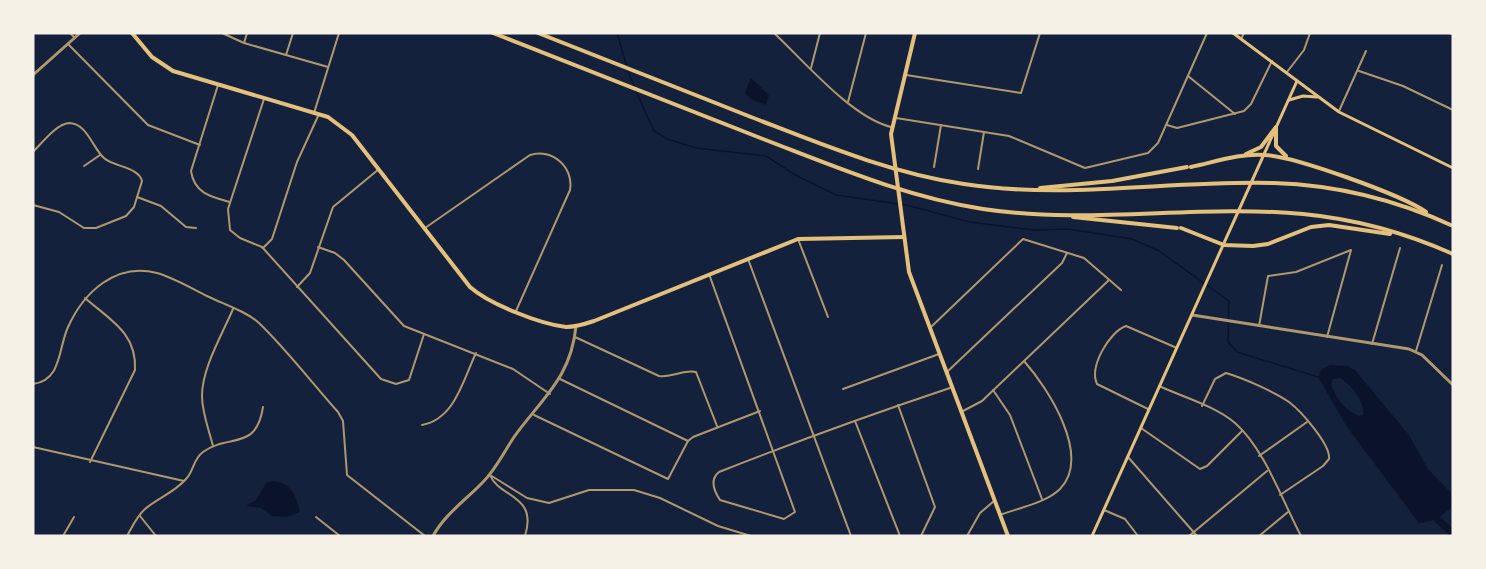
<svg xmlns="http://www.w3.org/2000/svg" width="1486" height="569" font-family="'Space Grotesk',sans-serif">
<style>
.water{fill:#0b132b;fill-rule:evenodd}
.lines{fill:none;stroke-linecap:round;stroke-linejoin:round}
.stream{stroke:#0b132b;stroke-width:1.5}
.river{stroke:#0b132b;stroke-width:7}
.minor{stroke:#b1986c;stroke-width:2}
.tertiary{stroke:#b1986c;stroke-width:3}
.secondary{stroke:#e5c07b;stroke-width:3}
.primary{stroke:#e5c07b;stroke-width:4}
.motorway{stroke:#e5c07b;stroke-width:4}
</style>
<rect width="100%" height="100%" fill="#14213d"/>
<g class="water">
<path d="M751,78L769,95L766,105L751,99L745,93Z"/>
<path d="M1330,365L1347,366L1355,370L1409,435L1428,469L1451,493V508C1440,517 1433,522 1419,523L1347,427L1318,377L1322,369ZM1340,378C1351,385 1365,401 1363,415L1359,416C1343,408 1337,400 1331,384L1333,379Z"/>
<path d="M272,481C291,482 296,495 300,512L287,517L272,516L261,508L246,506L256,500L266,483Z"/>
</g>
<g class="lines">
<g class="stream">
<path d="M617,33L627,67"/>
<path d="M628,71L634,86"/>
<path d="M636,91L654,131L667,139L696,148L766,156L795,175L836,195L906,205L970,222L1035,230L1068,229L1132,239L1159,251L1229,301L1228,342L1237,352L1318,377"/>
</g>
<path class="river" d="M1437,519L1453,533"/>
<g class="minor">
<path d="M70,33L75,38"/>
<path d="M222,33L244,43L328,67"/>
<path d="M774,33C805,62 851,117 891,127"/>
<path d="M1448,33L1453,34"/>
<path d="M1241,39L1244,33"/>
<path d="M244,43L247,33"/>
<path d="M68,44L148,125L200,145"/>
<path d="M286,55L293,33"/>
<path d="M811,68L820,33"/>
<path d="M1359,71L1403,86L1453,110"/>
<path d="M1287,72L1304,50L1310,33"/>
<path d="M906,75L1021,93L1040,33"/>
<path d="M1188,76L1235,114"/>
<path d="M218,85L191,171C194,193 211,197 230,202"/>
<path d="M264,99L228,209L230,230L240,238L262,247L381,379L396,384L409,380L424,334"/>
<path d="M848,102L866,33"/>
<path d="M1339,111L1366,51"/>
<path d="M314,113L339,33"/>
<path d="M896,118L1009,136L1085,168L1148,153L1158,143L1207,33"/>
<path d="M1167,125L1177,128L1244,111L1251,104L1272,61"/>
<path d="M33,152C42,143 56,124 69,123C87,123 93,149 104,158C114,167 139,167 142,181L134,207L126,216L96,228H84L59,212L33,205"/>
<path d="M84,166L100,155"/>
<path d="M934,167L941,125"/>
<path d="M978,169L984,132"/>
<path d="M137,197L161,206L186,227L196,228"/>
<path d="M425,228L530,155C552,148 574,167 570,190L516,311"/>
<path d="M798,239L828,317"/>
<path d="M318,247L335,253L344,260L404,326L513,369L550,394"/>
<path d="M263,248L272,239L297,162L319,114"/>
<path d="M748,259L851,536"/>
<path d="M709,274L795,512L784,519L720,500C714,491 709,480 719,472C795,442 872,414 950,388"/>
<path d="M297,287L310,273L333,207L379,169"/>
<path d="M85,298C110,320 137,333 135,370L90,462"/>
<path d="M1259,326L1268,276L1296,272L1351,250L1327,337"/>
<path d="M931,327L1023,239L1084,258L1121,290"/>
<path d="M575,337L659,376C672,378 684,369 696,372L717,426"/>
<path d="M1372,344L1400,248"/>
<path d="M1416,351L1442,265"/>
<path d="M948,371L1062,263L1067,253"/>
<path d="M560,379L688,441"/>
<path d="M33,384C62,380 58,349 68,327C84,292 116,262 157,273C174,278 191,288 207,296C223,304 246,311 259,323C287,350 312,383 338,412L343,421L347,475L425,536"/>
<path d="M1159,386C1183,397 1215,406 1235,423C1264,448 1283,502 1301,536"/>
<path d="M843,389L939,354"/>
<path d="M993,390L1010,415L1042,499"/>
<path d="M898,405L935,507L921,536"/>
<path d="M1202,406L1215,379L1226,373C1243,378 1275,392 1289,402C1301,411 1331,445 1329,459L1323,466L1280,495"/>
<path d="M1148,409L1097,384C1089,367 1109,332 1126,326L1177,348"/>
<path d="M963,411L982,401L1109,280"/>
<path d="M534,415L668,479L688,441L693,437L760,411"/>
<path d="M855,421L900,536"/>
<path d="M422,425C455,419 463,380 476,353"/>
<path d="M1141,428L1200,469L1207,466L1242,431"/>
<path d="M213,446C209,430 202,413 202,396C202,368 222,335 233,309"/>
<path d="M33,447L184,481"/>
<path d="M1259,456L1307,422"/>
<path d="M1128,457L1197,536"/>
<path d="M490,475L527,498L549,503L589,490H634L660,498L718,526L751,536"/>
<path d="M490,475C499,498 538,494 525,536"/>
<path d="M1104,510L1125,519L1138,536"/>
<path d="M1000,515C1018,508 1046,503 1060,489C1092,456 1048,388 1024,361"/>
<path d="M140,516L156,536"/>
<path d="M316,517L340,536"/>
<path d="M63,536L74,517"/>
<path d="M127,536C132,527 137,516 145,509C158,498 175,492 186,479C194,471 193,459 203,452C229,433 256,452 263,407"/>
<path d="M967,536L980,513L994,501"/>
<path d="M1189,536L1267,471"/>
<path d="M1259,536L1288,512"/>
</g>
<g class="tertiary">
<path d="M33,75L80,33"/>
<path d="M1192,315L1409,349L1422,355L1453,385"/>
<path d="M433,536C445,514 466,500 483,482C496,469 504,452 514,437C542,398 571,378 576,326"/>
</g>
<g class="secondary">
<path d="M1233,33L1339,112L1453,168"/>
<path d="M1289,100L1303,96L1317,97"/>
<path d="M1092,536L1297,81"/>
</g>
<g class="primary">
<path d="M132,33L152,57L173,71L328,117L352,135L470,287C489,304 540,324 566,327C576,327 585,324 594,321L798,239L904,237"/>
<path d="M915,33L891,134L909,272L1008,536"/>
</g>
<g class="motorway">
<path d="M493,33C583,69 673,104 763,139C836,167 906,197 983,209C1089,225 1197,204 1303,214C1355,219 1406,233 1453,254"/>
<path d="M538,33C610,61 680,89 751,117C821,144 890,173 964,184C1067,200 1170,180 1274,183C1335,185 1397,200 1453,226"/>
<path d="M1276,129V146L1286,156"/>
<path d="M1246,154L1261,147L1276,127"/>
<path d="M1191,167C1215,162 1240,153 1265,155C1294,156 1402,195 1426,212"/>
<path d="M1040,188L1112,181L1187,167"/>
<path d="M1073,217L1177,228"/>
<path d="M1181,228L1224,245L1253,246L1268,244L1311,227L1329,225L1390,234"/>
</g>
</g>
<rect width="1486" height="569" fill="none" stroke="#f6f1e7" stroke-width="69"/>
</svg>
